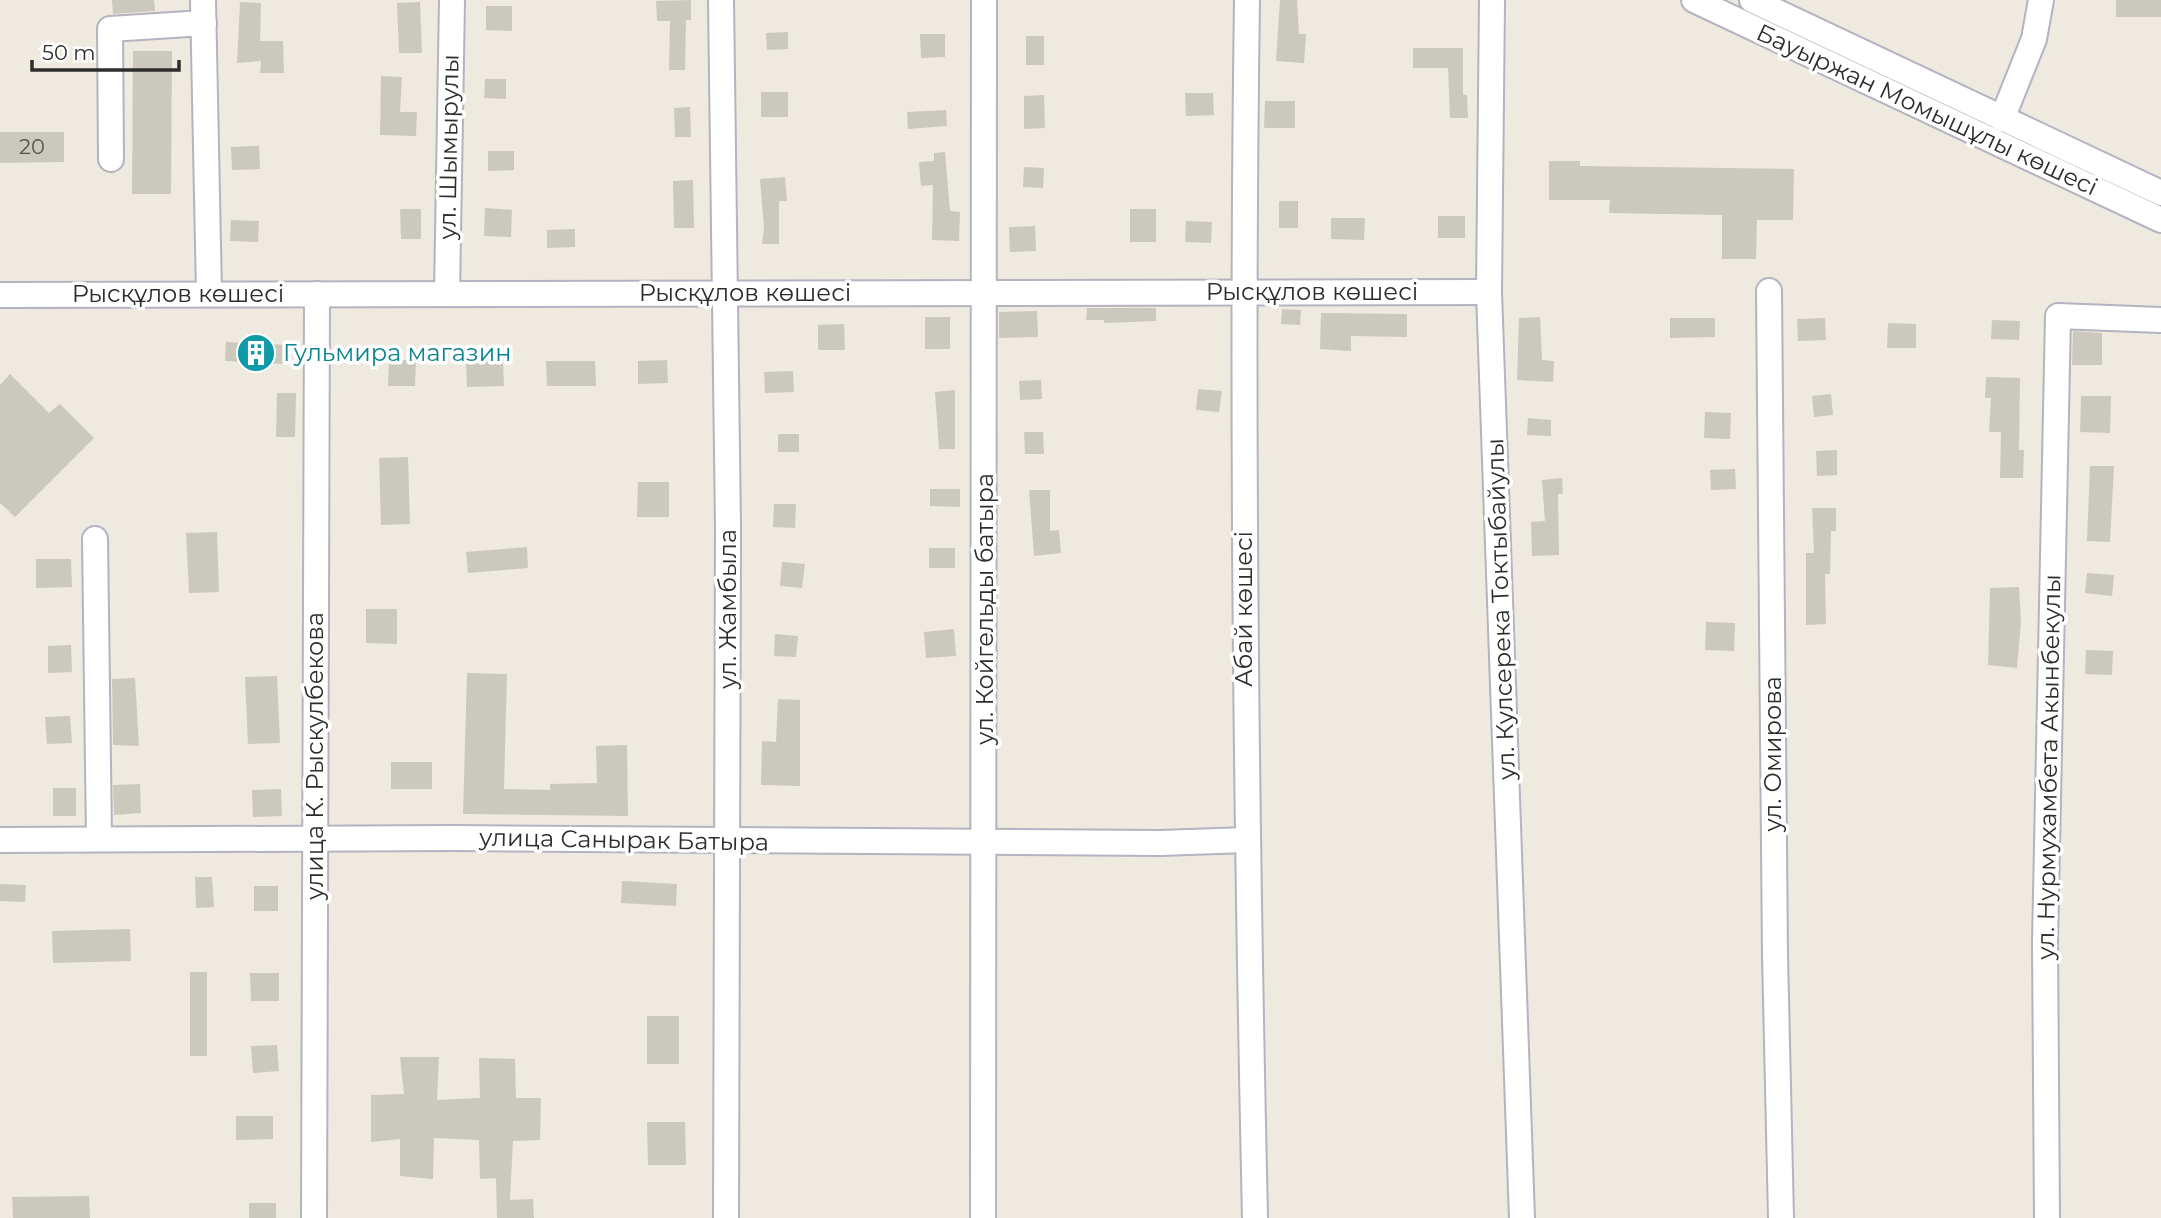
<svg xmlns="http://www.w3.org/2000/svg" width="2161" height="1218" font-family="Montserrat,sans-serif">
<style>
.building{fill:#cbc8bd}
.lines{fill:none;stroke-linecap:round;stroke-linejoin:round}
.minor-casing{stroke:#b3b3c1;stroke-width:28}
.minor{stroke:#fff;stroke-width:24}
.labels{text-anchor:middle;stroke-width:7;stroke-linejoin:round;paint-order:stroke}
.number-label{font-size:21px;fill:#545451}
.street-label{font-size:24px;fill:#2d2d2d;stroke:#fff}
.culture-label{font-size:24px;fill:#0d838f;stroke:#fff;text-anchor:start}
</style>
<rect width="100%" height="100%" fill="#efeadf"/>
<g class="building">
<path d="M112,0H154L155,11L113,14Z"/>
<path d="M691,0V20H686L685,70H669L670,21H657L656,1Z"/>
<path d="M1280,0H1297L1299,34H1306L1304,63L1276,61Z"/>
<rect x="2116" y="0" width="45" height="17"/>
<path d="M240,2L261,3L260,41H283L284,73H260L261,61L237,63Z"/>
<path d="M420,2L422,53H399L397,3Z"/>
<path d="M486,6H512V31L486,30Z"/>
<path d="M788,32V49L767,50L766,33Z"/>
<path d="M920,34H945V57L921,58Z"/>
<rect x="1026" y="36" width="18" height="29"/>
<path d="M1413,48H1463V95H1467L1468,118H1450L1448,68H1413Z"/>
<path d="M133,51H172L171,194H132Z"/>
<path d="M381,76L402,77L400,112H417L416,136L380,135Z"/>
<path d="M485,79H506V99L484,98Z"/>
<rect x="761" y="92" width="27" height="25"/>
<path d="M1185,93H1213L1214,115L1186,116Z"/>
<path d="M1044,95L1045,128L1024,129V96Z"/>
<path d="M1265,101H1295V128H1264Z"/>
<path d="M690,107L691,137H675L674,108Z"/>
<path d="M946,110L947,126L908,129L907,112Z"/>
<path d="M0,132H64V162L0,163Z"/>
<path d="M259,146L260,169L232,170L231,147Z"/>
<path d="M488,151H514V170L488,171Z"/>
<path d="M945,152L950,211L960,212L959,241L932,240L933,185L921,186L919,162L934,161V153Z"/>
<path d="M1549,161H1580V166L1794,169L1793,220H1757L1756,259H1722V215L1609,213L1610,200H1549Z"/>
<path d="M1024,167L1044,168L1043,188L1023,187Z"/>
<path d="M785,177L787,201H779V244H762L764,228L760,179Z"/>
<path d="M693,180L694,228H674L673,181Z"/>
<rect x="1279" y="201" width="19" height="27"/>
<path d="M485,208L512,210L511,237L484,236Z"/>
<path d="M400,209H421V239H401Z"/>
<rect x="1130" y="209" width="26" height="33"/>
<rect x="1438" y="216" width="27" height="22"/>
<path d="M1331,218H1365L1364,240L1331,239Z"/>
<path d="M231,220L259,221L258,242L230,241Z"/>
<path d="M1186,221L1212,222L1211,243L1185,242Z"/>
<path d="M1035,226L1036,251L1010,252L1009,227Z"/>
<path d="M575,229V247L547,248V230Z"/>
<path d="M1087,308H1156V321L1104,323V320H1086Z"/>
<path d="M1282,309L1301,310L1300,325L1281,324Z"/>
<path d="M1037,311L1038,337L999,338V312Z"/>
<path d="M1321,313L1407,314V337L1351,336V351L1320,349Z"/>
<rect x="925" y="317" width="25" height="32"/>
<path d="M1540,317L1542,360L1554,361L1553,382L1517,380L1519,318Z"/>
<path d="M1670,318H1715V337L1670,338Z"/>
<path d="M1825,318L1826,340L1798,341L1797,319Z"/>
<path d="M1992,320L2020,321L2019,340L1991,339Z"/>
<path d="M1888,323L1916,324V348H1887Z"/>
<path d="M844,324L845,350H818V325Z"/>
<path d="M2073,331L2102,333V365H2072Z"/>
<path d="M226,342L288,345L287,364L225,361Z"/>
<path d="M389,360H416L415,386H388Z"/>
<path d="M667,360L668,383L638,384V361Z"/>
<path d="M503,361L504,386L467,387L466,362Z"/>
<path d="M546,361H595L596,386H547Z"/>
<path d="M793,371L794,392L765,393L764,372Z"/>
<path d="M10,374L49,413L60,404L94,438L15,517L0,503V385Z"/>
<path d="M1986,377L2020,378L2019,450H2024L2023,478H2000L2001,432H1989L1991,398H1985Z"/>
<path d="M1041,380L1042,399L1020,400L1019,381Z"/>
<path d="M1198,389L1222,391L1219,412L1196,410Z"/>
<path d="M955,390V449H939L935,392Z"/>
<path d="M277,393H296L295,437H276Z"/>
<path d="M1831,394L1833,415L1814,417L1812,396Z"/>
<path d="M2081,396H2111L2110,433L2080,432Z"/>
<path d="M1705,412L1731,413L1730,439L1704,438Z"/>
<path d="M1528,418L1551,420V436L1527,435Z"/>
<path d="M1024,432H1043L1044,454H1025Z"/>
<rect x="778" y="434" width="21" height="18"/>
<path d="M1837,450V475L1817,476L1816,451Z"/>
<path d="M408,457L410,524L381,525L379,458Z"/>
<path d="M2090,466H2114L2110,542L2087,541Z"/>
<path d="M1735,469L1736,489L1711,490L1710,470Z"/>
<path d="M1562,478L1563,494H1558L1559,555L1532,556L1531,522L1545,521L1542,480Z"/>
<path d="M638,482H669V517H637Z"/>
<path d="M930,489H960V507L930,506Z"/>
<path d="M1029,490H1050V531L1059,530L1061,553L1034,556Z"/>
<path d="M774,504H796L795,528L773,527Z"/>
<path d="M1812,508H1836V531H1831L1830,574H1825L1826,624L1806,625V553H1814Z"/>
<path d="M217,532L219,592L189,593L186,533Z"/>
<path d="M527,547L528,568L468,573L466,552Z"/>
<rect x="929" y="548" width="26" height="20"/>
<path d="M36,559H71L72,587L36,588Z"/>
<path d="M782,562L805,564L802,588L780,586Z"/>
<path d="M2087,573L2114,575L2112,596L2085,593Z"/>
<path d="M2019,587L2021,621L2017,668L1988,665L1990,588Z"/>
<path d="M366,609H397V644L366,643Z"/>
<path d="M1706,622L1735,623L1734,651L1705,650Z"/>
<path d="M954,629L956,656L926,658L924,632Z"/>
<path d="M775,634L798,636L796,657L774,656Z"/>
<path d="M71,645L72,672L48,673V646Z"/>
<path d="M2086,650L2113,651L2112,675L2085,674Z"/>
<path d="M467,673L507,674L504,789L550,790V784L597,783L596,746L627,745L628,816L463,814Z"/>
<path d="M277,676L280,743L248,744L245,677Z"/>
<path d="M135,678L139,746L113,745L112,679Z"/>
<path d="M778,699L800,700V786L761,785L762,741L776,742Z"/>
<path d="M70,716L72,743L47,744L45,717Z"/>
<rect x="391" y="762" width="41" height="27"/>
<path d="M140,784L141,813L114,815L113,785Z"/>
<rect x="53" y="788" width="23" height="28"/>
<path d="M281,789L282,816L253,817L252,790Z"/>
<path d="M195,877H212L214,907L196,908Z"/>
<path d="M622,881L677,884L676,906L621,903Z"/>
<path d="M0,884L26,885L25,902L0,901Z"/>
<rect x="254" y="886" width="24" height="25"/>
<path d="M130,929L131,961L53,963L52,931Z"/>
<rect x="190" y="972" width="17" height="84"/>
<path d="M250,973H279V1001H251Z"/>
<rect x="647" y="1016" width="32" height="48"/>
<path d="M277,1045L279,1071L253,1073L251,1046Z"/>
<path d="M400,1057H439L437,1100L480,1098L479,1058L515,1059L516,1098H541L540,1140L513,1141L510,1200L533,1199L534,1218H497L496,1178L480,1179L479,1140L434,1138L433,1179L400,1176V1139L371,1142V1095L404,1094Z"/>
<path d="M236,1116H273V1139L236,1140Z"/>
<path d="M647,1122H685L686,1165H648Z"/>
<path d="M89,1196L90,1218H13L12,1197Z"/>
<rect x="249" y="1203" width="27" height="15"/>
</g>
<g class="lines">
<g class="minor-casing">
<g id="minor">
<path d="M203,0L209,294"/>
<path d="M721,0L728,527L726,1218"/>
<path d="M1247,0C1241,406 1246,812 1255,1218"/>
<path d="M1492,0L1489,292L1522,1218"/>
<path d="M1694,0L2161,220"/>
<path d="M1752,0L2161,193"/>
<path d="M2002,119L2034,39L2041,0"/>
<path d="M111,159L110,29L204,23"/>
<path d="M1769,291L1775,955L1781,1218"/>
<path d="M447,294L452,0"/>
<path d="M0,295L1489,292"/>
<path d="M95,539L99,839"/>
<path d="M0,840L454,838L1160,843L1247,840"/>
<path d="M314,1218L317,294"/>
<path d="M983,1218L984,0"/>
<path d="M2047,1218L2045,942L2058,316L2161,320"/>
</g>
</g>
<use href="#minor" class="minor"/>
</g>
<defs>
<g id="building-disc" transform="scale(2.0125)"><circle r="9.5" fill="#0f9aa8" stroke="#fff"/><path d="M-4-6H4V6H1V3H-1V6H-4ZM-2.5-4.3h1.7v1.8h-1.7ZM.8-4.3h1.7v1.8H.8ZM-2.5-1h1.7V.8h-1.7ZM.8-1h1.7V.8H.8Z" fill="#fff"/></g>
</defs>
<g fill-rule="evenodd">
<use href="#building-disc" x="256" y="353"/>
</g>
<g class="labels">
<g class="number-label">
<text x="32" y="154">20</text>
</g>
<g class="street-label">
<text transform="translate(1927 110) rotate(25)" y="8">Бауыржан Момышұлы көшесі</text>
<text transform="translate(449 147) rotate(-89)" y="8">ул. Шымырулы</text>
<text x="1312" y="300">Рысқұлов көшесі</text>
<text x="745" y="301">Рысқұлов көшесі</text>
<text x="178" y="302">Рысқұлов көшесі</text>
<text transform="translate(728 609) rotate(-90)" y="8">ул. Жамбыла</text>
<text transform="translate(985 609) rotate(-90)" y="8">ул. Койгельды батыра</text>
<text transform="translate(1244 609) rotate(-90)" y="8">Абай көшесі</text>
<text transform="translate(1501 609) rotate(-92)" y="8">ул. Кулсерека Токтыбайулы</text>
<text transform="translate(1773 754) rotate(-90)" y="8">ул. Омирова</text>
<text transform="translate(315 756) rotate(-90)" y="8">улица К. Рыскулбекова</text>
<text transform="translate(2049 767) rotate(-89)" y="8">ул. Нурмухамбета Акынбекулы</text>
<text transform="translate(624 840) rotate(1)" y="8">улица Санырак Батыра</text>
</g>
<g class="culture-label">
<text x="283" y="361">Гульмира магазин</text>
</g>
</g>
<path d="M32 60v10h147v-10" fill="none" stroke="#2d2d2d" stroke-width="3.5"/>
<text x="42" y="60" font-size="21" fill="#2d2d2d" stroke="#ffffff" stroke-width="5" paint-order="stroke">50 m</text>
</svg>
